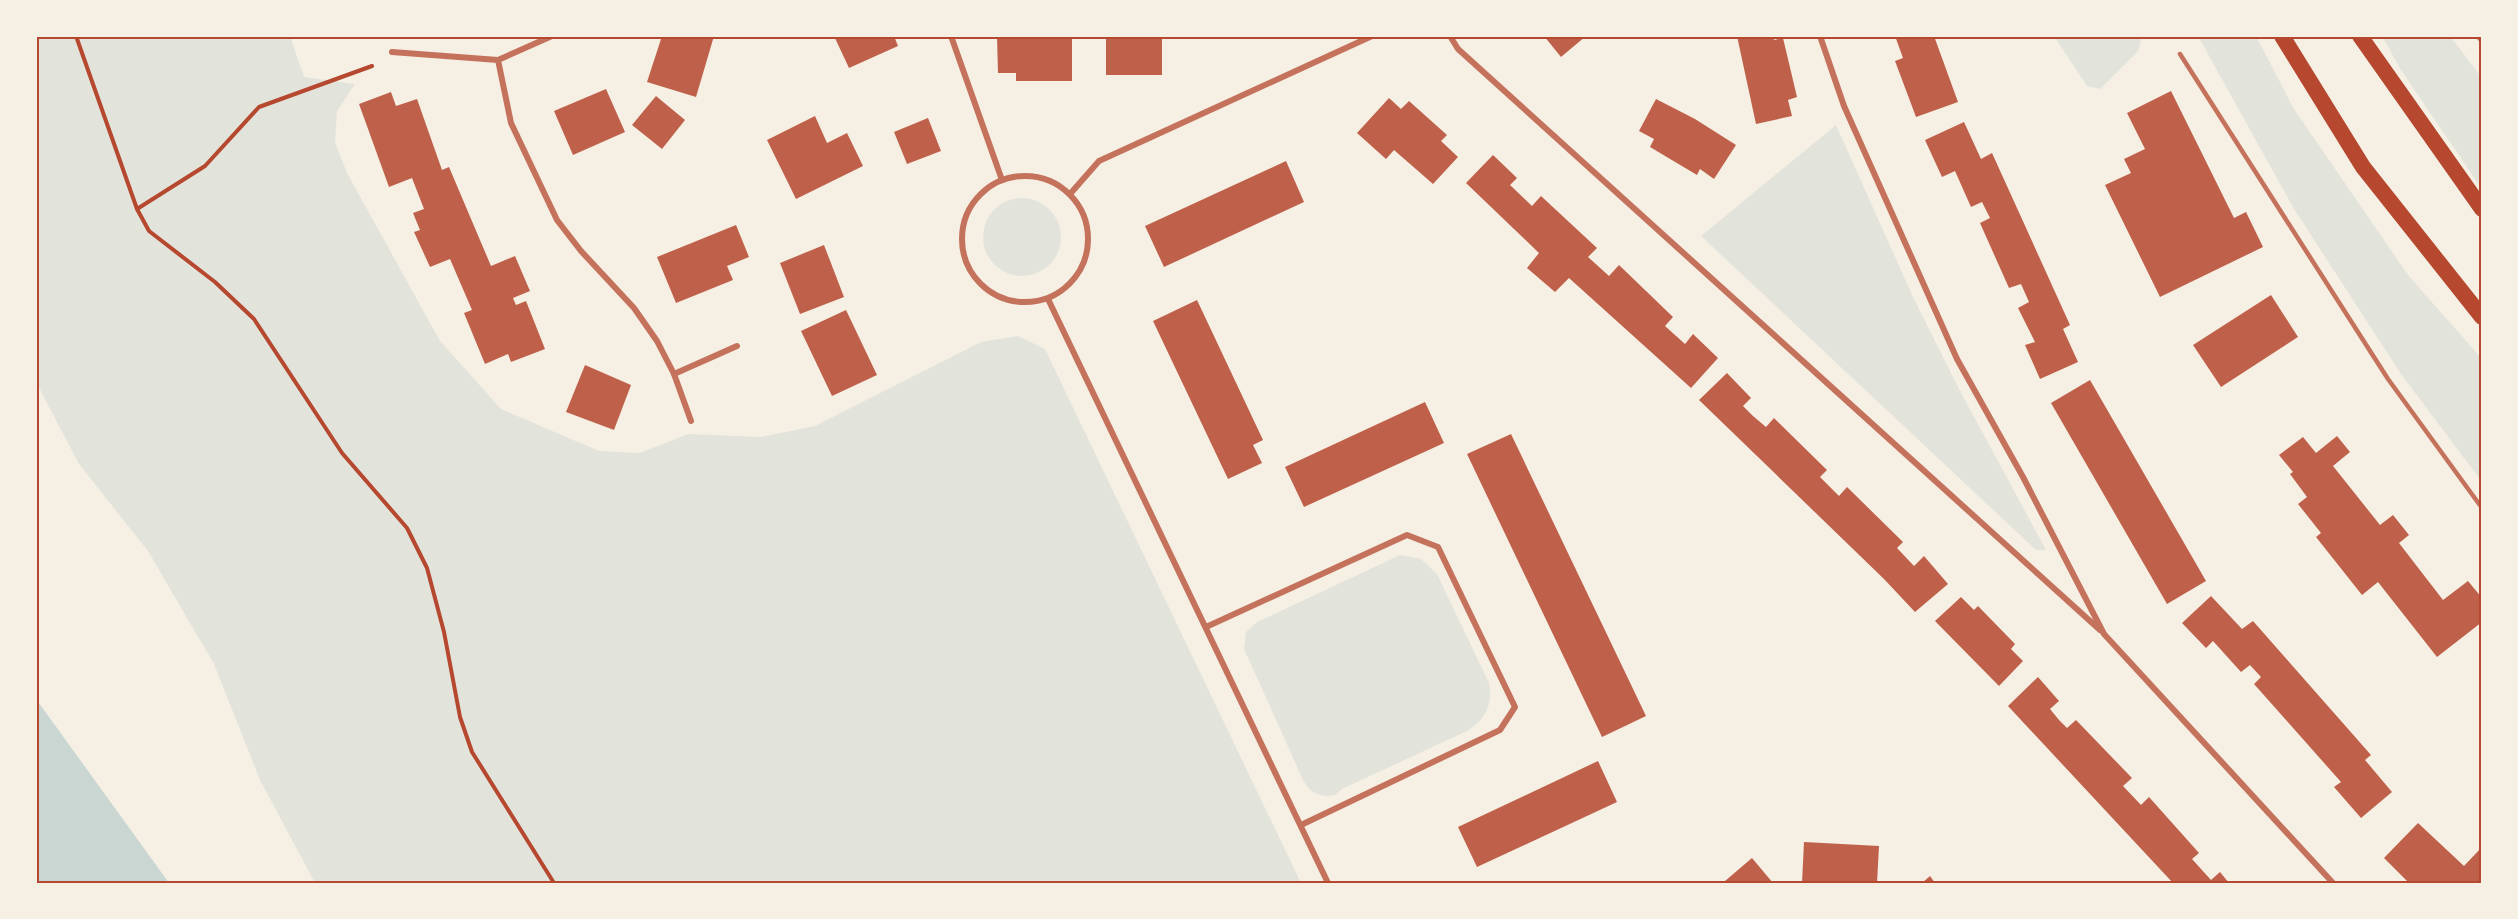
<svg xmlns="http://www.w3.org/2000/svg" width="2518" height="919" font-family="Ubuntu,sans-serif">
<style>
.green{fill:#e2e4dc}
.water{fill:#c9d6d2}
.building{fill:#bf614a}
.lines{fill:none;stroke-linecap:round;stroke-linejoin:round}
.path{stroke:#b5482f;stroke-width:4}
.service{stroke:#c5725c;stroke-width:4.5}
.minor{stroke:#c5725c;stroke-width:6}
.trunk{stroke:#b5482f;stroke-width:16}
.neatline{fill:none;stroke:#b5482f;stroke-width:2}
</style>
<rect width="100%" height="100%" fill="#f6efe4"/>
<g class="green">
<path d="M36,36H290L304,77L355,84L337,111L335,142L347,173L440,341L501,409L599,451L640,453L688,434L761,437L815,426L981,342L1018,336L1045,349L1301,883H315L260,780L214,664L148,551L79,464L36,382Z"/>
<path d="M2054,36H2142L2138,51L2100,89L2087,86Z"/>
<path d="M2198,36H2256L2294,109L2408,275L2482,359V482L2401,374L2294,209Z"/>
<path d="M2382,36H2450L2482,78V189L2401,70Z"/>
<path d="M1836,125L1913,297L1959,389L2046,550H2036L1701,236Z"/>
<circle cx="1022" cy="237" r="39"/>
<path d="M1400,555L1421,559L1437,574L1489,683C1493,704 1486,720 1467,731L1342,789L1335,795C1321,798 1312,794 1304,782L1244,649L1246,632L1257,622Z"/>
</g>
<path class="water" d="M36,699L169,883H36Z"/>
<g class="building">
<path d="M662,36H714L696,97L647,82Z"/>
<path d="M834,36H894L898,46L849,68Z"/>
<path d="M997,36H1072V81H1016V73H998Z"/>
<rect x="1106" y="36" width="56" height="39"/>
<path d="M1544,36H1586L1561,57Z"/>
<path d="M1737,36H1773L1774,40L1783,38L1797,97L1788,100L1792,116L1756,124Z"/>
<path d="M1895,36H1934L1958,102L1916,117L1895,61L1903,58Z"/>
<path d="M606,89L625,132L573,155L554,111Z"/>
<path d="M2171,91L2234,218L2246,212L2263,247L2160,297L2105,185L2131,173L2124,159L2145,149L2127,113Z"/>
<path d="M391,92L396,106L417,99L442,170L449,167L491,266L515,256L530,291L513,298L516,305L526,301L545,349L511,362L508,354L485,364L464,313L472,310L450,259L430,267L414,232L420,230L413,213L424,209L412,178L389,187L359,104Z"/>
<path d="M656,96L685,120L662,149L632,125Z"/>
<path d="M1389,98L1401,109L1409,101L1447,135L1441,141L1458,157L1433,184L1394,150L1386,159L1357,133Z"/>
<path d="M1656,99L1695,119L1736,145L1714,179L1700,169L1697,175L1650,147L1654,139L1639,131Z"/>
<path d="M815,116L827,143L847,133L863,166L796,199L767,140Z"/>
<path d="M928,118L941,151L907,164L894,132Z"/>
<path d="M1964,122L1981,159L1992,153L2070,325L2063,329L2078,362L2040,379L2025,345L2035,342L2018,308L2029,302L2021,284L2009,288L1980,223L1990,218L1982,202L1971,207L1955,171L1942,177L1925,140Z"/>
<path d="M1493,155L1517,178L1510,185L1532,206L1541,196L1597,248L1588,257L1598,266L1609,276L1619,265L1673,317L1665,326L1685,344L1693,334L1718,358L1691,388L1569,278L1555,292L1527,268L1539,253L1466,183Z"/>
<path d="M1286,161L1304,202L1164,267L1145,226Z"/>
<path d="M736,225L749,257L727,266L733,280L676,303L657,257Z"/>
<path d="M824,245L844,297L800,314L780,263Z"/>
<path d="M2271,295L2298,337L2221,387L2193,345Z"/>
<path d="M1197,300L1263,440L1253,445L1262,463L1228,479L1153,321Z"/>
<path d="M846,310L877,375L832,396L801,331Z"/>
<path d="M585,365L631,385L614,430L566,412Z"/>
<path d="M1727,373L1751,398L1743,406L1753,416L1766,427L1774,418L1827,470L1820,477L1839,496L1847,487L1903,542L1897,548L1914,566L1924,556L1948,584L1915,612L1884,579L1699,400Z"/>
<path d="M2090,380L2206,581L2167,604L2051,403Z"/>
<path d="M1425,402L1444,443L1304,507L1285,467Z"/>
<path d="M1511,434L1646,716L1602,737L1467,454Z"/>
<path d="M2337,436L2350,452L2333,466L2380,525L2393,515L2409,535L2399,543L2443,600L2468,581L2482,598V622L2437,657L2378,582L2362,595L2316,537L2321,533L2298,504L2307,497L2290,474L2293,472L2279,455L2303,437L2316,453Z"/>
<path d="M2211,596L2242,629L2253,621L2371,755L2365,760L2392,792L2361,818L2334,787L2341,782L2254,684L2261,677L2250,665L2241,672L2213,641L2206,648L2182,623Z"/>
<path d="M1961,597L1974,610L1978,606L2015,644L2011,649L2023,661L1999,686L1935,621Z"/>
<path d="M2038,677L2059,701L2050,709L2059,720L2067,728L2076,720L2132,778L2123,786L2141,805L2149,797L2199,853L2192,859L2211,880L2220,872L2229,883H2173L2145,853L2008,706Z"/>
<path d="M1598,761L1617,802L1477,867L1458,827Z"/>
<path d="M2418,823L2464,866L2482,847V883H2409L2384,858Z"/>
<path d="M1804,842L1879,846L1877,883H1802Z"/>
<path d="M1752,858L1773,883H1723L1725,881Z"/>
<path d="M1930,876L1935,883H1922Z"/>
</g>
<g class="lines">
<g class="path">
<path d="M76,36L137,209L149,231L215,282L254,319L342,453L407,528L427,568L444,632L460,717L472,752L554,883"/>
<path d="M137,209L205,166L259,107L372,66"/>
</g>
<g class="service">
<path d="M2477,36L2482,41"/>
<path d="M2180,54L2388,379L2482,508"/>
</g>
<g class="minor">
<path d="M951,36L1002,180"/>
<path d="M1450,36L1458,49L2100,630"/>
<path d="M1820,36L1844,106L1957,359L2023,477L2104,634L2333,883"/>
<path d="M392,52L498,60L552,36"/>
<path d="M498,60L511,123L557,220L581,251L634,308L657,341L674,374L691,421"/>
<circle cx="1025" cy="239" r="63"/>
<path d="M1070,194L1099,161L1372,36"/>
<path d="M1048,299L1328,883"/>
<path d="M674,374L737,346"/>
<path d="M1206,627L1407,535L1438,547L1515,707L1500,730L1301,825"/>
</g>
<g class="trunk">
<path d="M2282,36L2363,167L2482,317"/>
<path d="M2360,36L2482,209"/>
</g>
</g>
<rect width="2518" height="919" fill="none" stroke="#f6efe4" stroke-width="75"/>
<rect x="38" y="38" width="2442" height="844" class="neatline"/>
</svg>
